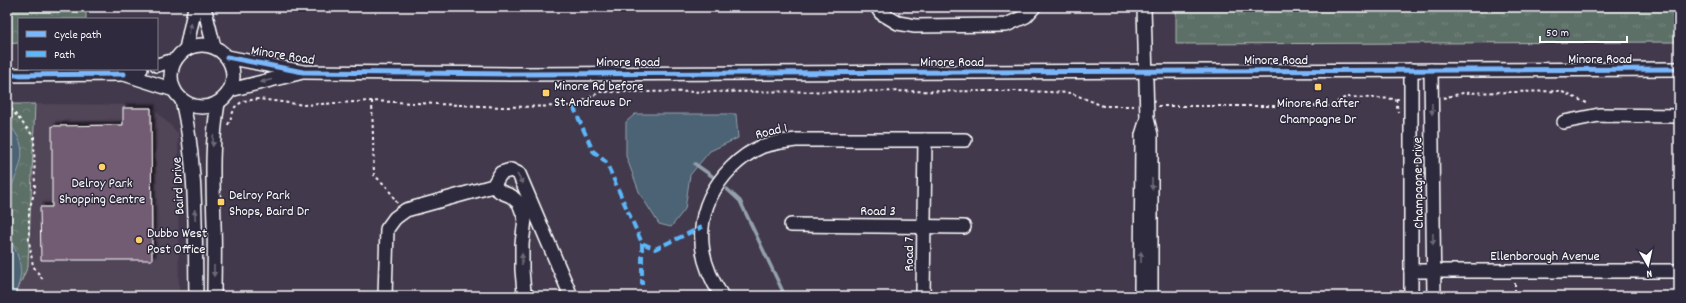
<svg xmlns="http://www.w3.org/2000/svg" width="1686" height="303" font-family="Dekko,sans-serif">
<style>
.built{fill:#514458}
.grass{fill:url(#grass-tufts);stroke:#aeb7b3}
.park{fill:url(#park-crowns);stroke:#aeb7b3}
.water{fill:#4b6374;stroke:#93a1ac}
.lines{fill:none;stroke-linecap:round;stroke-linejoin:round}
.stream{stroke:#93a1ac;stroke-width:3.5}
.building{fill:#725c73;stroke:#fff;filter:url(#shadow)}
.minor-casing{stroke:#fff;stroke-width:16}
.path{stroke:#fff;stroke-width:2;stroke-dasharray:3 3;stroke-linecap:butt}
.minor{stroke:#2f2a3d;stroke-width:13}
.quiet{stroke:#5cb8fa;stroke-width:4;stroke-dasharray:8 4;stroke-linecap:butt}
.cycleway-casing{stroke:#2f2a3d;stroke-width:8}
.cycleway{stroke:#7ab7fb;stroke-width:5}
.oneway{fill:#6d6a77}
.poi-dot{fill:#ffd166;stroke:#2f2a3d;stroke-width:1.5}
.labels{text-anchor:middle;stroke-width:3;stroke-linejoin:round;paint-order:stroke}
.street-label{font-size:14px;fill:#fff;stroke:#2f2a3d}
.poi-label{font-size:14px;fill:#fff;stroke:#2f2a3d;text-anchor:start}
</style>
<defs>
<pattern id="grass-tufts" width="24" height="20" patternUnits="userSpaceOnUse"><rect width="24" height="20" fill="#5d6f67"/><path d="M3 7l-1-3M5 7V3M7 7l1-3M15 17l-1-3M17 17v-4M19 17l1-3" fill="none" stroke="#75857e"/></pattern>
<pattern id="park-crowns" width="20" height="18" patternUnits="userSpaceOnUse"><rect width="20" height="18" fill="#5d6f67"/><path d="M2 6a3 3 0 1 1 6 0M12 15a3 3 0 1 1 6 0" fill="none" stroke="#75857e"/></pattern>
<filter id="shadow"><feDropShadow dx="3.5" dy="-3.5" stdDeviation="1" flood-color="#0009"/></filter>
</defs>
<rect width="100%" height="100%" fill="#43394d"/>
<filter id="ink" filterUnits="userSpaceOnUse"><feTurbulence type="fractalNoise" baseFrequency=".025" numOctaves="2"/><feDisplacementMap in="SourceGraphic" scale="8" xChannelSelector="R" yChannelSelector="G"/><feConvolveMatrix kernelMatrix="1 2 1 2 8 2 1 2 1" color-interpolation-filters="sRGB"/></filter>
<g filter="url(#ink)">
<path class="built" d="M35,104L150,105L178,133L179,296H15L28,266Z"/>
<path class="grass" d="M1176,7H1679V42L1176,44Z"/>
<g class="park">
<path d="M7,7H86V19H19V43L7,44Z"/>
<path d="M7,104H35L28,266L15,296H7Z"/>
</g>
<g class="water">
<path d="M635,114H736L738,138L710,151L690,175L685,209L671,227L659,224L640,194L626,156V122Z"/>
<path d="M7,122C34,151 18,167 7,198Z"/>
<path d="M7,234C20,256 26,272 14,296H7Z"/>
</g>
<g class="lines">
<g class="stream">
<path d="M695,164L712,176"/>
<path d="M727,189L740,201L785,296"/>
</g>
</g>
<path class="building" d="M123,108H151L152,260H41L40,207H52V126L123,125Z"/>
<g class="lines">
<g class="minor-casing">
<g id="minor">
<path d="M204,7L214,47"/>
<path d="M877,7L881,13L898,23L915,26L1006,25L1026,16L1034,7"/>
<path d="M1144,7L1147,118L1151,135V296"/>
<circle cx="202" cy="76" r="31"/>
<path d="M186,49L195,7"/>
<path d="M227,57L303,72L516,74L1679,69"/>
<path d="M157,65L175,60"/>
<path d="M1411,70V296"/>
<path d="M1431,70L1434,296"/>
<path d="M124,74L174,90"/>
<path d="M7,75L124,74L141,69"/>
<path d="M230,90L299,73"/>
<path d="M182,100C197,164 195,231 196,296"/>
<path d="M1564,122L1599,115L1679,116"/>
<path d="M493,186L501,192L511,196L519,203L525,219L522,244V270L524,292L528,296"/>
<path d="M791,225L964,227"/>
<path d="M1411,271H1679"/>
<path d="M214,296C214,272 215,249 214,225C213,184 211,144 218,103"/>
<path d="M385,296L387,229L395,218L406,210L493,186L501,173L511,170L519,174L571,296"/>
<path d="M722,296C693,254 694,206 731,168C740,159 751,151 763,146C774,143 785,141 796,140H965"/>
<path d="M923,296L925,140"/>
<path d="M1141,296L1142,135L1147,119"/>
</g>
</g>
<g class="path">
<path d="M1443,98L1463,93L1560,91L1589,104"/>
<path d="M1396,99L1398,112"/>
<path d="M372,101L374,175L387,187L397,203"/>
<path d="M7,104L34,137L35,190L29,210V241L33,266L44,281"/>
<path d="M1158,106H1329L1346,97L1399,99"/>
<path d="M228,125L235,107L243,101L259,99L304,105L372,101L503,107L573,106L600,92L1024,91L1071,93L1103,106H1135"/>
<path d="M1515,283V296"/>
</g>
<use href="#minor" class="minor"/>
<g class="quiet">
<path d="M573,106L593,151L606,162L642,243L655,249L702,227"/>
<path d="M642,243V285"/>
</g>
<g class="cycleway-casing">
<g id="cycleway">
<path d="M227,57L303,72L516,74L1679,69"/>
<path d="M7,75L124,74"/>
</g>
</g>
<use href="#cycleway" class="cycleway"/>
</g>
<defs><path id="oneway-solid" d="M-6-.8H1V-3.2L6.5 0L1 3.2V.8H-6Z"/></defs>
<g class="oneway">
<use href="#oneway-solid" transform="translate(190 28) rotate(-78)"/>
<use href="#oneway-solid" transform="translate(266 81) rotate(166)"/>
<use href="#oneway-solid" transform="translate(1432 109) rotate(89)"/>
<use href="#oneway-solid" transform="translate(213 141) rotate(93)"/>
<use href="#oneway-solid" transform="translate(520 179) rotate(60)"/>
<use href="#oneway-solid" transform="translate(1152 184) rotate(90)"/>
<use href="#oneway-solid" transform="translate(195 215) rotate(-93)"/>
<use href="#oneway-solid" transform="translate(1433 239) rotate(89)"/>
<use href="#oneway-solid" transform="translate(1141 257) rotate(-90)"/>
<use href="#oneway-solid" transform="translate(522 259) rotate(-89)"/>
<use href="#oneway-solid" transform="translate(214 271) rotate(90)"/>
</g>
</g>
<g class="poi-dot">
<rect x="1314" y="83" width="8" height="8" rx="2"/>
<rect x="542" y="89" width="8" height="8" rx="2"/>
<circle cx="102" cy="167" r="4"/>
<rect x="217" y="198" width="8" height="8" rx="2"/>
<circle cx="139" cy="240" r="4"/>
</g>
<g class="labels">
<g class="street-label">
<text transform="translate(283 54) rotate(9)" y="5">Minore Road</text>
<text x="1600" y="63">Minore Road</text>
<text x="1276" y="64">Minore Road</text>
<text x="628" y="66">Minore Road</text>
<text x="952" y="66">Minore Road</text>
<text transform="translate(771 130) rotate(-14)" y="5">Road 1</text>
<text transform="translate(1417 183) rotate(-91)" y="5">Champagne Drive</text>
<text transform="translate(177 186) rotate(-93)" y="5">Baird Drive</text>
<text x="878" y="215">Road 3</text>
<text transform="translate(908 254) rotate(-90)" y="5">Road 7</text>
<text x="1545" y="260">Ellenborough Avenue</text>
</g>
<g class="poi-label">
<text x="554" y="90">Minore Rd before<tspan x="554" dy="16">St Andrews Dr</tspan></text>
<text x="1318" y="107" text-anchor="middle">Minore Rd after<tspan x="1318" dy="16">Champagne Dr</tspan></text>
<text x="102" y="187" text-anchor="middle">Delroy Park<tspan x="102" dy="16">Shopping Centre</tspan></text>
<text x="229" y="199">Delroy Park<tspan x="229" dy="16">Shops, Baird Dr</tspan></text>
<text x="147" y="237">Dubbo West<tspan x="147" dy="16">Post Office</tspan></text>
</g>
</g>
<rect width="1686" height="303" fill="none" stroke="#2f2a3d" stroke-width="24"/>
<rect x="12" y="12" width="1662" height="279" fill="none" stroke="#fff" stroke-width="1.5" filter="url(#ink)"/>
<rect x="18" y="18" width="140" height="52" fill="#2f2a3d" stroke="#827f8b"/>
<rect x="26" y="31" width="20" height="6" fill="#7ab7fb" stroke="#827f8b"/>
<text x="54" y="38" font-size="12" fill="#ffffff">Cycle path</text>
<rect x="26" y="51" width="20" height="6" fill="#5cb8fa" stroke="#827f8b"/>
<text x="54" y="58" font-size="12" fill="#ffffff">Path</text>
<g transform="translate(1648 265) rotate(171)" stroke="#2f2a3d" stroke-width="3" paint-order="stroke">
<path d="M0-3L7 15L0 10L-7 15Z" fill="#ffffff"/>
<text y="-6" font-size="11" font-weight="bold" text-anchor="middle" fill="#ffffff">N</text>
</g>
<path d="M1540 36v6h87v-6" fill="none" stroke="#ffffff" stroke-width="2"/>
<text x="1546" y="36" font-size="12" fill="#ffffff" stroke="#2f2a3d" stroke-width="3" paint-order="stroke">50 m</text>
</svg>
